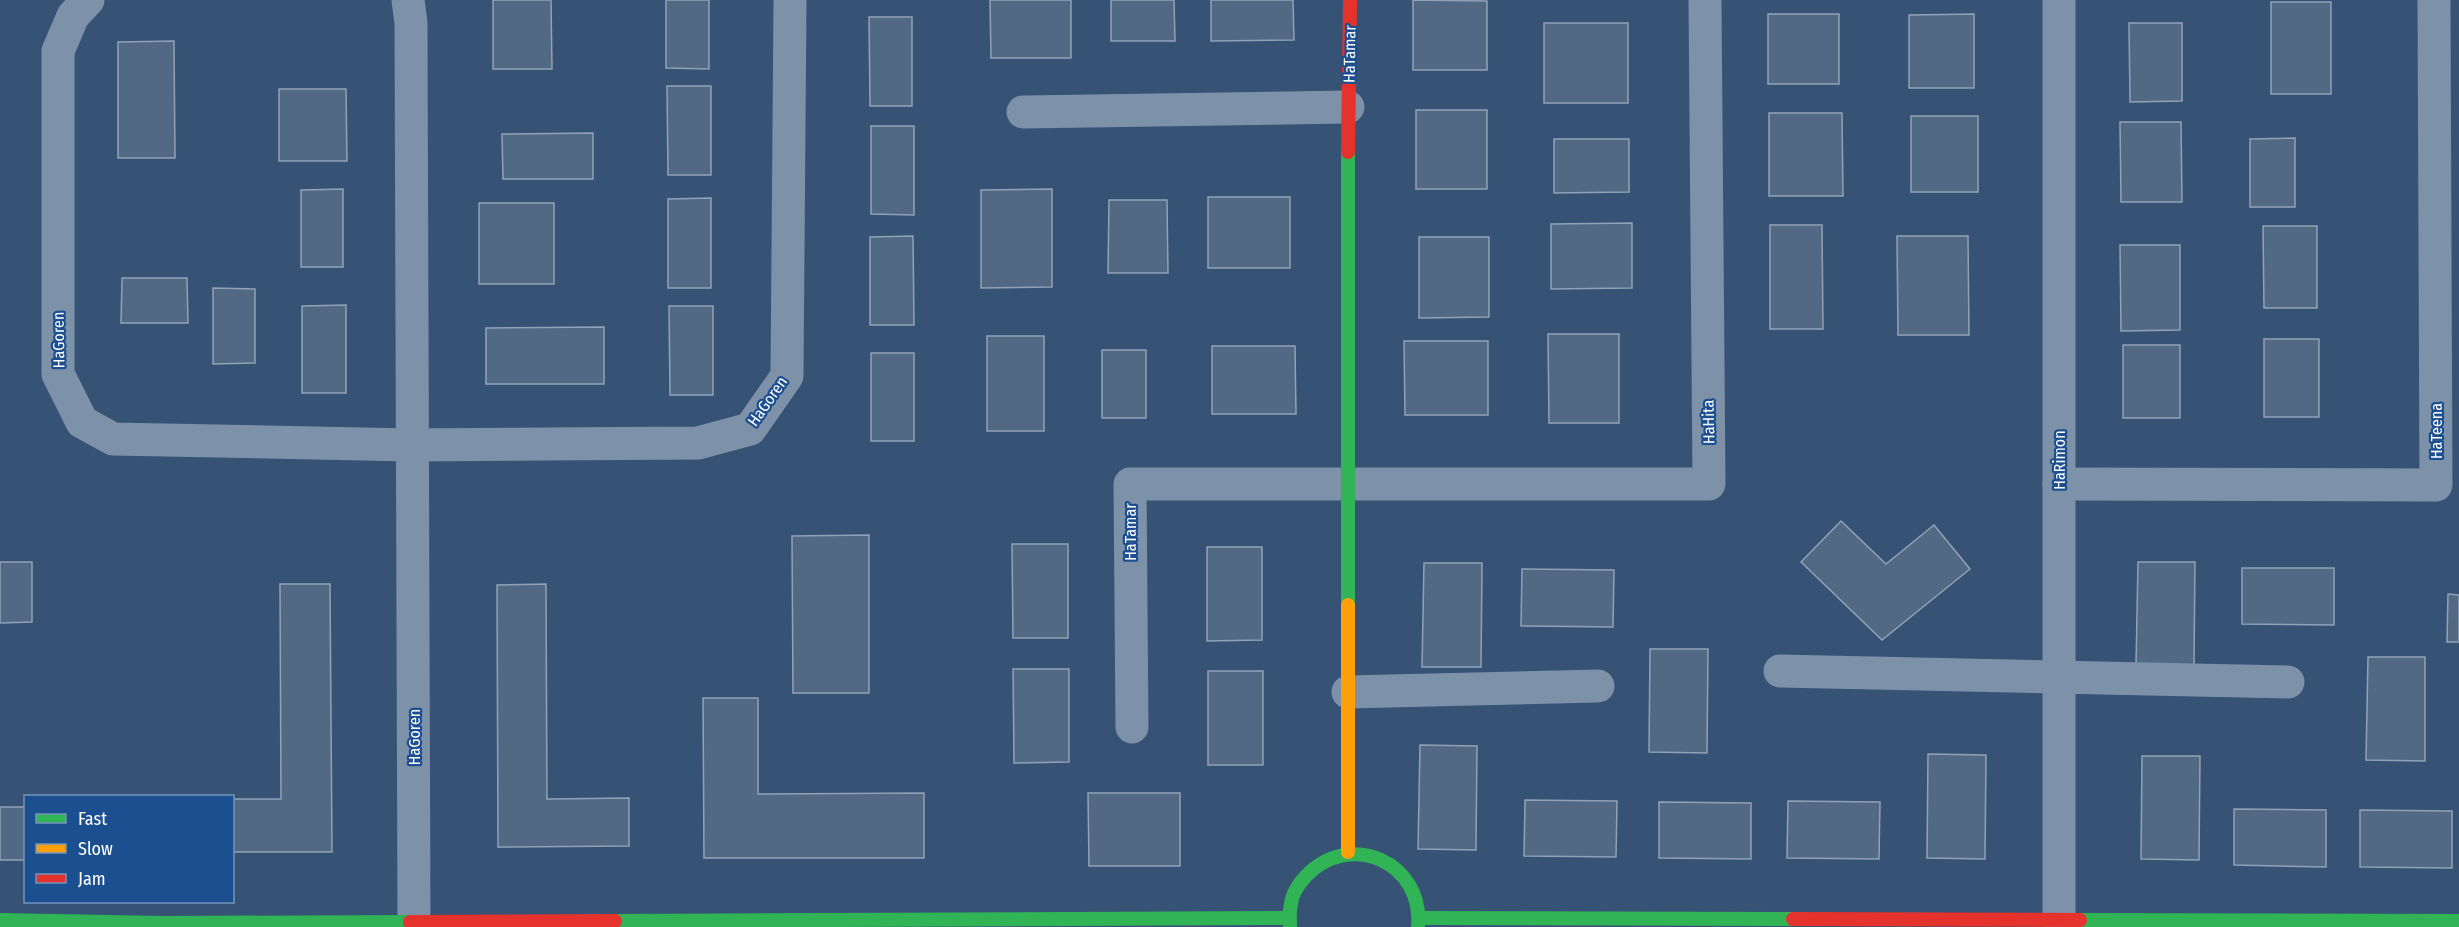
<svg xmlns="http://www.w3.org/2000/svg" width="2459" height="927" font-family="'Fira Sans Condensed',sans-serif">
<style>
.building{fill:#526984;stroke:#92a2b6;stroke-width:1.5}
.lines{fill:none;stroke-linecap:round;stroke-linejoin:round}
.street{stroke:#7d92a8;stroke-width:33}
.fast{stroke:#30b455;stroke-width:14}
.slow{stroke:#ff9f0a;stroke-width:14}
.jam{stroke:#e5322d;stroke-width:14}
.labels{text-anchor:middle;stroke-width:4.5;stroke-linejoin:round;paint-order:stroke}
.street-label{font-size:16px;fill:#fff;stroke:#1b4f8f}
</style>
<rect width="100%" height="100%" fill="#365274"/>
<g class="building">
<path d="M493,0H551L552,69H493Z"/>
<path d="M666,0H709V69L666,68Z"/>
<path d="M990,0H1071V58H991Z"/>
<path d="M1111,0H1174L1175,41H1111Z"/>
<path d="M1211,0H1293L1294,40L1211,41Z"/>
<path d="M1413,0L1487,1V70H1413Z"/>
<rect x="2271" y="2" width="60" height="92"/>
<rect x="1768" y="14" width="71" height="70"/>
<path d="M1974,14V88H1909V15Z"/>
<path d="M869,17H912V106H870Z"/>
<rect x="1544" y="23" width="84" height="80"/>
<path d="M2129,23H2182V101L2130,102Z"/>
<path d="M174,41L175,158H118V42Z"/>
<path d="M667,86H711V175H668Z"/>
<path d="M279,89H346L347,161H279Z"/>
<rect x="1416" y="110" width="71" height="79"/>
<path d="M1769,113H1842L1843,196H1769Z"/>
<rect x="1911" y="116" width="67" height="76"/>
<path d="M2120,122H2181L2182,202H2121Z"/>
<path d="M871,126H914V215L871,214Z"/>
<path d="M593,133V179H503L502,134Z"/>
<path d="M2295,138V207H2250V139Z"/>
<path d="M1554,139H1629V192L1554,193Z"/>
<path d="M343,189V267H301V190Z"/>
<path d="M1052,189V287L981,288V190Z"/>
<rect x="1208" y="197" width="82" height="71"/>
<path d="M711,198V288H668V199Z"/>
<path d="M1109,200H1167L1168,273H1108Z"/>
<rect x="479" y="203" width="75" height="81"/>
<path d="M1632,223V288L1551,289V224Z"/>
<path d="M1770,225H1822L1823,329H1770Z"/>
<path d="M2263,226H2317V308H2264Z"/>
<path d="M913,236L914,325H870V237Z"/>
<path d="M1897,236H1968L1969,335H1898Z"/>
<path d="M1419,237H1489V317L1419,318Z"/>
<path d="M2120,245H2180V330L2121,331Z"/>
<path d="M122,278H187L188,323H121Z"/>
<path d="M213,288L255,289V363L213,364Z"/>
<path d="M346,305V393H302V306Z"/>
<path d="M669,306H713V395H670Z"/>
<path d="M604,327V384H486V328Z"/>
<path d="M1548,334H1619V423H1549Z"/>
<rect x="987" y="336" width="57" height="95"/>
<rect x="2264" y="339" width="55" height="78"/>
<path d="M1404,341H1488V415H1405Z"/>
<rect x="2123" y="345" width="57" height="73"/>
<path d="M1212,346H1295L1296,414H1212Z"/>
<rect x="1102" y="350" width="44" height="68"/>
<rect x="871" y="353" width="43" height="88"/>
<path d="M1841,521L1886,564L1934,525L1970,569L1882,640L1801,562Z"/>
<path d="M869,535V693H793L792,536Z"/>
<path d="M1012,544H1068V638H1013Z"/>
<path d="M1207,547H1262V640L1207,641Z"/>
<path d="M0,562H32V622L0,623Z"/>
<path d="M2138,562H2195L2194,666L2136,665Z"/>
<path d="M1424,563H1482L1481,667H1422Z"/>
<path d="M2242,568H2334V625L2242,624Z"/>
<path d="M1522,569L1614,570L1613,627L1521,626Z"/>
<path d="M280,584H330L332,852H232V799H281Z"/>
<path d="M546,584L547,799L629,798V846L498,847L497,585Z"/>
<path d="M2448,594L2459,595V642H2447Z"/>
<path d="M1650,649H1708L1707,753L1649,752Z"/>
<path d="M2368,657H2425V761L2366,760Z"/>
<path d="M1013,669H1069V762L1014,763Z"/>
<rect x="1208" y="671" width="55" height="94"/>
<path d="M703,698H758V794L924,793V858H704Z"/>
<path d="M1420,745L1477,746L1476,850L1418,849Z"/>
<path d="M1928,754L1986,755L1985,859L1927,858Z"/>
<path d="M2142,756H2200L2199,860L2141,859Z"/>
<path d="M1088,793H1180V866H1089Z"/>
<path d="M1525,800L1617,801L1616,857L1524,856Z"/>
<path d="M1788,801L1880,802L1879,859L1787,858Z"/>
<path d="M1659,802L1751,803V859L1659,858Z"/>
<rect x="0" y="807" width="26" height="53"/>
<path d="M2234,809L2326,810V867L2234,865Z"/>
<path d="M2360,810L2452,811V868L2360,867Z"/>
</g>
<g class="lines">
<g class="street">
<path d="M88,0L73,16L58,51V374L82,422L113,439L412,445L698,443L750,429L787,376L790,0"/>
<path d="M408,0L411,23L414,927"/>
<path d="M2059,0V927"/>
<path d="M1023,112L1348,107"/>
<path d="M2059,484L2436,485L2434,0"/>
<path d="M1780,671L2288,682"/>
<path d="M1348,692L1598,686"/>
<path d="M1132,727L1130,484H1709L1705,0"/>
</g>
<g class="fast">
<path d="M1348,152V605"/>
<path d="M1419,918L1793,919"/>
<path d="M0,920L163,923L410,922"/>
<path d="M2080,920L2459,921"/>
<path d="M615,921L1288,918"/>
<path d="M1290,927C1290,920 1289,911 1291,904C1292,894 1299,883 1306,876C1350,830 1424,862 1418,927"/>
</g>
<path class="slow" d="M1348,605V852"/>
<g class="jam">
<path d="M1348,152L1350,0"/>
<path d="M1793,919L2080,920"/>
<path d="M410,922L615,921"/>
</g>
</g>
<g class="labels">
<g class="street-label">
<text transform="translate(1349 54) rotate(-89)" y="6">HaTamar</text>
<text transform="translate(58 340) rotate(-91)" y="6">HaGoren</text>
<text transform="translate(767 401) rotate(-55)" y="6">HaGoren</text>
<text transform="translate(1708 422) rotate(-91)" y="6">HaHita</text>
<text transform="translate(2436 431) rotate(-90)" y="6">HaTeena</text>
<text transform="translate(2059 460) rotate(-90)" y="6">HaRimon</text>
<text transform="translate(1130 532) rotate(-90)" y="6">HaTamar</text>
<text transform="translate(414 737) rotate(-90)" y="6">HaGoren</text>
</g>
</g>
<rect x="24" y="795" width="210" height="108" fill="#1b4f8f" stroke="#7695bc" stroke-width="1.5"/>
<rect x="36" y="814" width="30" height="9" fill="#30b455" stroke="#7695bc" stroke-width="1.5"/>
<text x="78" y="825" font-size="18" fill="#ffffff">Fast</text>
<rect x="36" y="844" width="30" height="9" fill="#ff9f0a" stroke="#7695bc" stroke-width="1.5"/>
<text x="78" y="855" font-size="18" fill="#ffffff">Slow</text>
<rect x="36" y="874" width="30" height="9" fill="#e5322d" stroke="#7695bc" stroke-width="1.5"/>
<text x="78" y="885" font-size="18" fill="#ffffff">Jam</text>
</svg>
